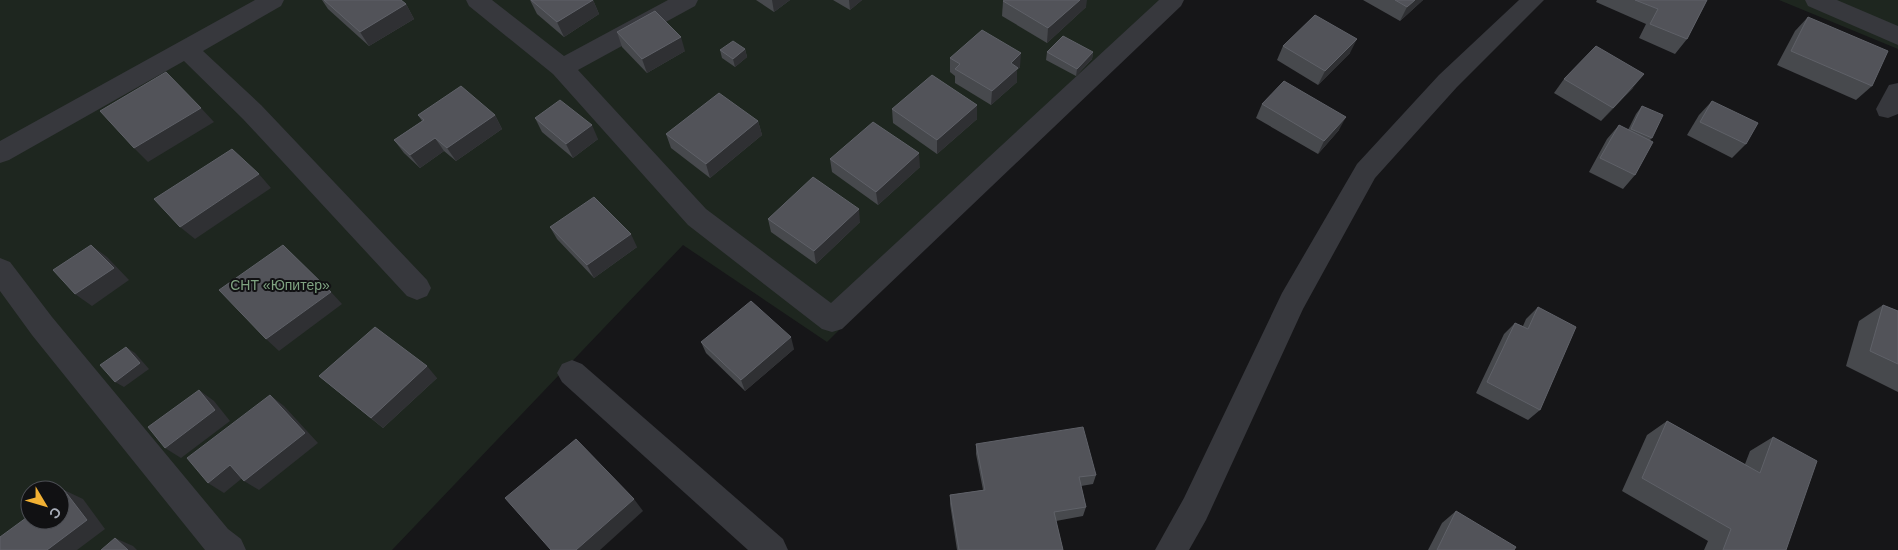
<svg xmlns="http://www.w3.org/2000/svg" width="1898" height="550" font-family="Helvetica,sans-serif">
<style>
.green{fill:#1e261f;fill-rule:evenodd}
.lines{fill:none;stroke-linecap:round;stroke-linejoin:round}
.minor{fill:#37383d;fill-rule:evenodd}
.wall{fill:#47494d}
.shaded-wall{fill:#2f3033}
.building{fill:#525359;stroke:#5f6168}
.labels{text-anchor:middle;stroke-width:4;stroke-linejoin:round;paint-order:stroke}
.park-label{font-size:14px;fill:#7fa381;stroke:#111113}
</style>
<rect width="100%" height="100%" fill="#161618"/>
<g class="green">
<path d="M0,0H1172L827,342L683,245L392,550H0ZM30,490H60V520H30Z"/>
<path d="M1779,0H1898V49Z"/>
</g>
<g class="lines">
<g class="minor">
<path d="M255,0H284L281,6L203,51L261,105L427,280L431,288L427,296L417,300L407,296L243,119L184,61L9,160L0,163V141Z"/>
<path d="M466,0H492L564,56L668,0H698L695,6L578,70L706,209L831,303L1159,0H1184L1181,6L842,329L832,332L822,329L688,225L553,74L469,6Z"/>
<path d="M1519,0H1544L1457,87L1375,178L1303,309L1206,520L1189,550H1155L1184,498L1282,293L1357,164L1439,75Z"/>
<path d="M1805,0H1837L1898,26V45L1808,6Z"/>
<path d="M1898,83V114L1888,118L1879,116L1876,109L1889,85Z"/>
<path d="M0,258L10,262L52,317L228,529L241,539L246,550H205L32,335L0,291Z"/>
<path d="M572,360L582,364L783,539L788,550H748L562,382L557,373L562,364Z"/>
</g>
</g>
<g class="wall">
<path d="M322,0H401L406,4L414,19L369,46L328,9Z"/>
<path d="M530,0H593L599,14L564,37L537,14Z"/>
<path d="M756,0H790L774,12Z"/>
<path d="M833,0H862L850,10Z"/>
<path d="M1363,0H1423L1400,21Z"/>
<path d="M1597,0H1707L1687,39L1675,54L1639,38L1646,24L1596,2Z"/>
<path d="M1003,1L1086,7L1047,43L1002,16Z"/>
<path d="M1808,17L1872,86L1856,100L1777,65L1795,31Z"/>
<path d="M617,32L685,51L647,73L622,47Z"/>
<path d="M1283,46L1350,53L1318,85L1277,60Z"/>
<path d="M745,49L747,57L735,67L722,58L720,50Z"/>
<path d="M1047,52H1093L1092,59L1076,76L1046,60Z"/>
<path d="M950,58L1020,67L1017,70V82L991,105L955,83V76L950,72Z"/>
<path d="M1564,79L1633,88L1601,121L1554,93Z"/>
<path d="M1712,101L1746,144L1732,158L1687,135L1699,115Z"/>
<path d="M1262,104L1339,130L1318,154L1256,118Z"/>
<path d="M1642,106L1652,138L1650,140L1635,175L1623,189L1589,172L1607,139L1619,125L1628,130L1636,114Z"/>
<path d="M892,109L977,119L937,154L893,123Z"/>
<path d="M418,115H495L502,129L456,161L444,151L420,168L404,153L394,140L422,121Z"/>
<path d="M535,118L598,139L573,158L542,132Z"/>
<path d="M758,121L762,135L710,178L671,148L666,134Z"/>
<path d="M830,159L920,167L878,205L832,172Z"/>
<path d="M768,219L860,222L816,264L771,232Z"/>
<path d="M550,227L637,247L594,278L557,239Z"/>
<path d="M1883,305L1898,311V392L1846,366L1859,321Z"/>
<path d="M1538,307L1540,410L1528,420L1476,393L1504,334L1515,323L1523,326L1526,319Z"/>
<path d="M701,342L794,349L745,391L706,353Z"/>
<path d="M319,376L437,378L383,428Z"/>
<path d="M1667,421L1745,464L1750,451L1773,437L1786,550H1704L1708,541L1622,491L1647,435Z"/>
<path d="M976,444L1096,475L1093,484L1081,486L1086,507L1083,516L1056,521L1063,550H957L950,504V495L983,490L976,454Z"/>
<path d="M1456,511L1514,550H1428L1442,523Z"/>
</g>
<g class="shaded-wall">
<path d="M593,0L599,14L564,37L557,22Z"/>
<path d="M772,0H790L774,12Z"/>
<path d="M849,0H862L850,10Z"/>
<path d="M1080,0H1087L1086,7L1047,43L1048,28Z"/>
<path d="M1415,0H1423L1400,21L1407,7Z"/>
<path d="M406,4L414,19L369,46L360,32Z"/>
<path d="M681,37L685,51L647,73L642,59Z"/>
<path d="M1357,39L1350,53L1318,85L1325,71Z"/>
<path d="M745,49L747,57L735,67L733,59Z"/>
<path d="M1093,52L1092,59L1076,76L1077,69Z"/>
<path d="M1021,53L1020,67L1017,70V82L991,105L992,91L1011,63Z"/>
<path d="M1644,74L1633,88L1601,121L1613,108Z"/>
<path d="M977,105V119L937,154V140Z"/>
<path d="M201,108L214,122L148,162L134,148Z"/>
<path d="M495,115L502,129L456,161L447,148Z"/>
<path d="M1346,117L1339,130L1318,154L1324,141Z"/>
<path d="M758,121L762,135L710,178L706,164Z"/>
<path d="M592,125L598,139L573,158L566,144Z"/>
<path d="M435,138L444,151L420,168L410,155Z"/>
<path d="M919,153L920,167L878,205L876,192Z"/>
<path d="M259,174L271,188L195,239L180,227Z"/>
<path d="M859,209L860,222L816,264L814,251Z"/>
<path d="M631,234L637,247L594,278L587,265Z"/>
<path d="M91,245L107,257L129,280L92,306L75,294Z"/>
<path d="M331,292L342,304L279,351L266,339Z"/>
<path d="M791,337L794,349L745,391L741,380Z"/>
<path d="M126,347L135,353L149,369L124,387L115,382Z"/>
<path d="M427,366L437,378L383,428L371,418Z"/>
<path d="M199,390L214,401L230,421L181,458L165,448Z"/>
<path d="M270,395L284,406L318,443L259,490L244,481Z"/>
<path d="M230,465L246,475L224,493L208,483Z"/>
<path d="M64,490L83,499L105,529L77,550H47Z"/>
<path d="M634,499L643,511L600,550H576Z"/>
<path d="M115,538L133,546L137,550H128Z"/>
</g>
<g class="building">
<path d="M324,0H401L406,4L360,32Z"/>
<path d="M531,0H593L557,22Z"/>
<path d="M1005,0H1080L1048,28L1003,1Z"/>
<path d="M1395,0H1415L1407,7Z"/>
<path d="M1635,0H1707L1687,39L1650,24L1658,9Z"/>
<path d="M655,11L681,37L642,59L617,32Z"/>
<path d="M1315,15L1357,39L1325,71L1283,46Z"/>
<path d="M1808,17L1888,51L1872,86L1791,51Z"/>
<path d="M982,30L1021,53L1011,63L1018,68L992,91L955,69L960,64L950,58Z"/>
<path d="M1063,36L1093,52L1077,69L1047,52Z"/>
<path d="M733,41L745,49L733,59L720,50Z"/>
<path d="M1596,46L1644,74L1613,108L1564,79Z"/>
<path d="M166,72L201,108L134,148L100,111Z"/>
<path d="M932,75L977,105L937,140L892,109Z"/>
<path d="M1284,81L1346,117L1324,141L1262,104Z"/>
<path d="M461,86L495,115L447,148L435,138L410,155L394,140L424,120L418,115Z"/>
<path d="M719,93L758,121L706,164L666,134Z"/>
<path d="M560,100L592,125L566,144L535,118Z"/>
<path d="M1712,101L1758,123L1746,144L1700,122Z"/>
<path d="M1642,106L1663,115L1652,138L1631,129Z"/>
<path d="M873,122L919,153L876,192L830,159Z"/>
<path d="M1619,125L1653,142L1635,175L1600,158Z"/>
<path d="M232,149L259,174L180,227L154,199Z"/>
<path d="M813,177L859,209L814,251L768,219Z"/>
<path d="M594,197L631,234L587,265L550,227Z"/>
<path d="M91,245L114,268L75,294L53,270Z"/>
<path d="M283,245L331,292L266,339L219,290Z"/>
<path d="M751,301L791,337L741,380L701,342Z"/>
<path d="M1883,305L1898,311V364L1870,351Z"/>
<path d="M1538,307L1576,327L1540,410L1487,382L1515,323L1528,329Z"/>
<path d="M375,327L427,366L371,418L319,376Z"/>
<path d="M126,347L140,363L115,382L100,365Z"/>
<path d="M199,390L215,410L165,448L148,427Z"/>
<path d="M270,395L305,433L244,481L230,465L208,483L187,458Z"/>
<path d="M1667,421L1760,473L1773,437L1817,461L1786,550H1723L1731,529L1642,478Z"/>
<path d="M1083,427L1096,475L1079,477L1086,507L1054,512L1063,550H959L950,495L985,490L976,444Z"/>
<path d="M576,439L634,499L576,550H551L505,498Z"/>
<path d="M64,490L87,520L47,550H0V537L30,515V520H60V493Z"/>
<path d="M1456,511L1516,547L1514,550H1437Z"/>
<path d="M115,538L128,550H101Z"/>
</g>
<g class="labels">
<g class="park-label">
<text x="280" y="290">СНТ «Юпитер»</text>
</g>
</g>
<g transform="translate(45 505) rotate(128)"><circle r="24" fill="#111113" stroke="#4d4f55"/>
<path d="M0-4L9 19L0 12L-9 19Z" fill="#f2b134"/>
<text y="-8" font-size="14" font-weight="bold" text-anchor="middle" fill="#a8adb8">С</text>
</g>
</svg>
